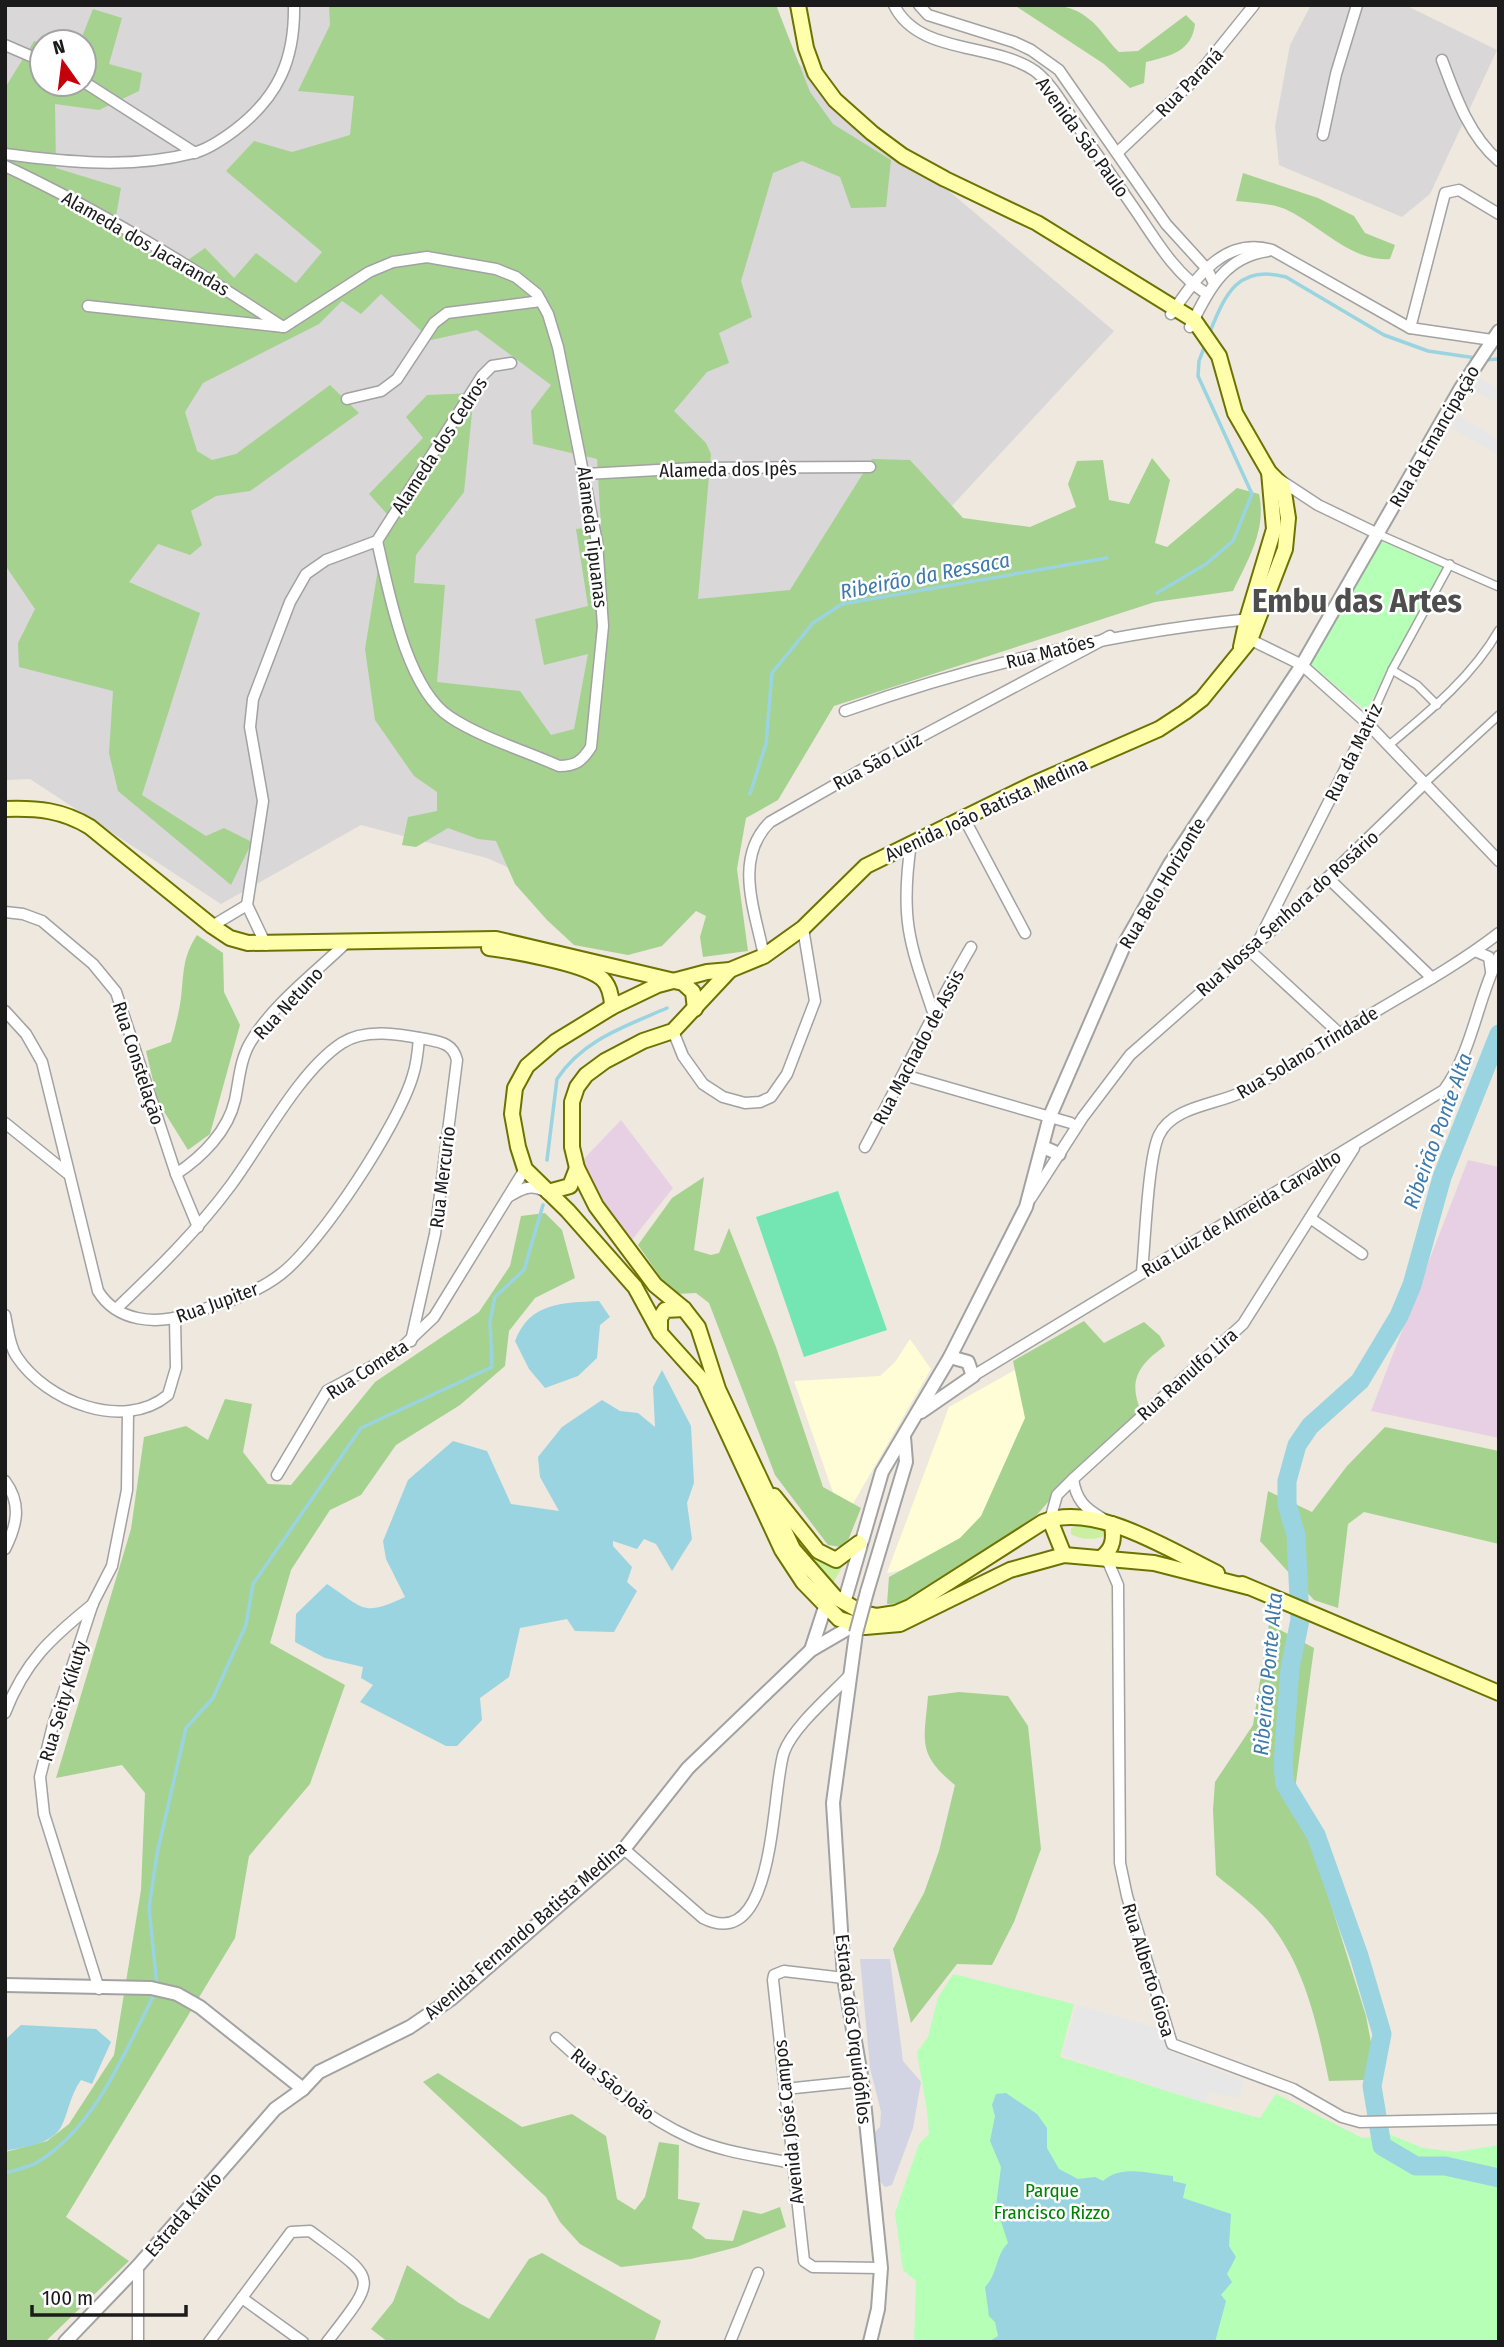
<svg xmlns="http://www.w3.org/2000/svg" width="1504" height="2347" font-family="'Fira Sans Condensed',sans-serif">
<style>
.residential{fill:#d9d7d8;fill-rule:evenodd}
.industrial{fill:#e8d0e4}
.education{fill:#fffdd6}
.grass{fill:#caef9e}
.forest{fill:#a6d28f}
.park{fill:#b5ffb7}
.pitch{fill:#73e6b4}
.parking{fill:#e7e7e7}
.plaza{fill:#d3d4e3}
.water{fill:#9ad4e1}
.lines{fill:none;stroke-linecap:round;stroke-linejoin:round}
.stream{stroke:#9ad4e1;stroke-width:3.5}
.river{stroke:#9ad4e1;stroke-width:19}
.pedestrian-casing{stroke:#a2a2a2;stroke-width:10}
.minor-casing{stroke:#a2a2a2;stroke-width:13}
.tertiary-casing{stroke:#a2a2a2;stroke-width:16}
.secondary-casing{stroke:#6d7300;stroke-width:18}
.pedestrian{stroke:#fff;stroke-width:7}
.minor{stroke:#fff;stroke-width:10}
.tertiary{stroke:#fff;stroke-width:12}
.secondary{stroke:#ffffab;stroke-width:14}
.tertiary-bridge-casing{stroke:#a2a2a2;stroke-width:16;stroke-linecap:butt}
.tertiary-bridge{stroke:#fff;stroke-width:12}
.labels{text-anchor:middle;stroke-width:5;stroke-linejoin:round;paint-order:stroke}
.street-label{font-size:19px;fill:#1b1b1b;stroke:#fff}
.park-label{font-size:19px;fill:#008104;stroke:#fff}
.water-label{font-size:21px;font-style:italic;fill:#3d7aaa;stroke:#fff}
.town-label{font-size:33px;font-weight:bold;fill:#4e4e4e;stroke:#fff}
</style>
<rect width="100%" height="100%" fill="#eee8df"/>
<g class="residential">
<path d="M5,5H730L1114,331L585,902L487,858L361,825L221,904L30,779L5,780ZM42,42H84V84H42Z"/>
<path d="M1311,5H1405L1497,50L1430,194L1402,217L1279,165L1275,126L1290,45Z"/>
</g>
<g class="industrial">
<path d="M621,1120L673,1188L628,1245L601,1211L582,1161Z"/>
<path d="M1468,1160L1499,1167V1438L1371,1411Z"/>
</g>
<g class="education">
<path d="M910,1339L931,1369L843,1521L794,1381L880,1376L895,1362Z"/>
<path d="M1049,1351L1017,1472L947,1561L887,1573L949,1407Z"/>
</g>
<g class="grass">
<path d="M1083,1524L1103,1526L1110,1533C1100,1540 1081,1541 1071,1534V1528Z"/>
<path d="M791,1527C804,1551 816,1569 845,1562L832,1585L805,1556Z"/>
</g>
<g class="forest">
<path d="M329,5H776L810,92L833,124L891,160L886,207L851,208L840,177L802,161L773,173L741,281L752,317L719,333L729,363L707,372L674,411L706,443L711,454L698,599L790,590L872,459L910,460L963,518L1030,527L1076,507L1068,484L1077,461L1103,460L1109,500L1129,504L1152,458L1170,480L1155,543L1167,547L1237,488L1259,494C1267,529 1248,560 1233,591L1155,602L834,706L778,800L746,818L737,869L748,951L703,957L700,937L706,916L696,911L662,946L628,955L574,945L547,920L515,884L496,841L478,839L448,828L416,847L402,845L408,817L437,811V792L414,776L375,720L365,649L387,514L369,494L423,438L406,417L427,395L474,393L464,492L416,555L414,583L445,585L437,682L520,691L551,735L574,729L588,654L544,665L535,619L588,606L576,529L601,526L597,459L533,444L531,411L551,385L477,330L431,340L381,294L361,314L342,301L319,324L203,383L185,412L197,451L212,460L236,454L330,385L359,413L250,491L216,496L191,511L202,545L190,555L158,544L129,582L200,613L142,795L206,836L224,828L252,842L231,885L118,791L109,753L113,691L19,667L18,643L35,609L5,565V88L34,41L42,43V84H84V42H80L93,9L122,18L109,64L142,73L139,91L99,110L55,104L56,168L121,188L114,227L175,269L205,248L234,278L256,253L296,283L322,252L226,171L254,141L292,152L350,135L354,96L298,91L330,25Z"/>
<path d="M1014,5C1040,5 1068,1 1089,19C1100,27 1108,42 1119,52L1138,51L1186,15L1195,24C1192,51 1171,56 1146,62L1144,83L1130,88L1104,64Z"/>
<path d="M1243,173L1318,198L1354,216L1365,233L1395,245L1390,259C1352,262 1320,226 1289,211C1274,203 1253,203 1236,201Z"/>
<path d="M197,935L223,953L224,992L240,1025L210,1134L188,1150L158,1102L146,1051L171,1042C175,1028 179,1013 181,998C184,973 182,958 197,935Z"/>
<path d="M704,1177L694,1250L711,1255L719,1253L729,1228L776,1347L823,1487L861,1508L849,1538L841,1547L828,1545L775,1475L709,1303L696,1293L676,1294L663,1281L638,1245L672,1198Z"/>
<path d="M545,1213L562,1230L575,1278L535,1298L509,1331L505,1366L460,1405L396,1445L361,1495L330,1510L291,1570L270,1643L345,1685L310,1784L249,1856L235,1938L66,2217L129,2261L45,2342H5V2152L47,2141L69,2124L114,2055L141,1890L145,1793L122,1765L56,1778L131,1529L144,1437L186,1426L208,1440L225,1399L252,1404L243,1452L268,1484L291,1485L375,1382L479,1312L510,1266L521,1216Z"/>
<path d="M1084,1321L1104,1343L1144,1322L1160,1336L1165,1346C1138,1365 1128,1381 1141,1411L1080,1466L1034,1518L906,1603L887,1604L889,1577L960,1538L981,1516L1025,1418L1013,1361Z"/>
<path d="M1385,1427L1499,1451V1544L1364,1512L1348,1524L1338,1608L1314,1600L1260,1541L1268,1491L1312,1512L1347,1466Z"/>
<path d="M1269,1624L1314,1648L1295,1790L1366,2016L1373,2053L1365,2080L1329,2081C1318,2029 1307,1974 1275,1930C1260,1908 1236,1892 1216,1875L1213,1810L1215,1782L1253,1725Z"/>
<path d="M959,1692L1008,1696L1028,1726L1041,1849L1014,1922L992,1965L957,1964L911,2023L893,1949L924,1893L939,1851L955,1785C917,1754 924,1742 928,1696Z"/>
<path d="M438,2073L522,2127L572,2114L606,2136L617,2199L635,2210L645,2197L659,2142L679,2145L678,2199L700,2203L692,2228L706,2239L733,2241L743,2210L761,2214L780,2207L786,2227L737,2247L691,2259L621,2267L580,2244L560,2222L546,2197L423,2082Z"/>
<path d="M542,2253L661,2321L654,2342H388L371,2329L393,2302L407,2265L459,2303L489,2319L529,2259Z"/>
</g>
<g class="park">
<path d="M1378,540L1445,567L1366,711L1310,664Z"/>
<path d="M953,1974L1074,2004L1060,2057C1127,2077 1192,2101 1260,2118L1276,2094L1362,2138L1391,2135L1423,2148L1456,2152L1499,2145V2342H914L916,2281L903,2270L895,2213L919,2144L929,2134C928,2105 921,2080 917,2052L928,2037L938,1998Z"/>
</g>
<path class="pitch" d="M838,1191L887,1330L804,1357L756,1217Z"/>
<g class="parking">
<path d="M1480,379L1499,388V403L1472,390Z"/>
<path d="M1459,416L1499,440V455L1451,428Z"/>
<path d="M1077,2005L1164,2030L1170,2046L1168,2051L1244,2081L1238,2098L1210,2092L1205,2103L1062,2055Z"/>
</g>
<path class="plaza" d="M860,1959H890L903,2061L921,2082L913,2128L892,2185L885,2187L879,2180L874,2133L880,2127L881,2112L870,2068Z"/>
<g class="water">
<path d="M599,1301L610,1317L600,1325L597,1358L578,1376L545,1388L529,1369L515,1341C530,1302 562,1303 599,1301Z"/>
<path d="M662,1370L691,1426L694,1483L687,1503L692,1539L672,1571L656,1544L644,1539L637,1549L613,1541V1546L632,1567L627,1582L637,1591L614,1632L575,1631L567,1619L520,1628L509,1677L480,1698L482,1720L457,1746H446L360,1702L373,1685L361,1678L363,1667L325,1658L295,1642L296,1614L327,1584C365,1609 362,1617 405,1597L386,1559L383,1541L408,1480L453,1441L487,1451L511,1504L559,1511L540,1477L538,1457L562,1427L602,1400L620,1411L638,1413L655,1427L653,1387Z"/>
<path d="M21,2025L96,2029L111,2042L92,2084L81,2080C69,2097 69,2112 61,2127C51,2145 23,2147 5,2151V2046L7,2038Z"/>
<path d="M1006,2093L1037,2114L1047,2128V2148L1059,2169L1078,2179L1095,2177L1103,2181C1122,2164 1150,2174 1173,2176V2181L1186,2184L1183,2198L1231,2214L1229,2246L1236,2257L1227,2274L1232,2282L1221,2295L1226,2301L1215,2342H988L998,2336L995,2322L989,2316L985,2287C998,2274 995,2256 1008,2243L996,2206L1001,2167L990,2141L995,2116L992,2105L996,2094Z"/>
</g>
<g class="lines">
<g class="stream">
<path d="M1209,334C1225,295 1237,264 1286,277L1384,335L1428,351L1476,358"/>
<path d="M1484,360L1499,359"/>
<path d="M1157,593L1206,564L1233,541L1252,494L1198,376L1199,361L1205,345"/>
<path d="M750,794L766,744L772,673L813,623L842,604L1107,558"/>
<path d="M547,1160L557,1079C582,1040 626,1026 667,1008"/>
<path d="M157,1986L149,1908L157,1854L186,1728L213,1698L246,1625L253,1584L361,1428L492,1367L490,1321L495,1297L524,1270L543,1205"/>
<path d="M5,2173C15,2170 27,2168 36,2163C95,2129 125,2051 155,1993"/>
</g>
<path class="river" d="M1499,1034L1442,1177L1412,1285L1399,1316L1360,1381L1310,1426L1297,1445L1287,1481V1504L1296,1535L1300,1620L1290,1668L1283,1764L1285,1784L1316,1835L1359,1956L1382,2034L1372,2086L1382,2146L1416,2166H1445L1499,2178"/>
<g class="pedestrian-casing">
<g id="pedestrian">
<path d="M1378,534L1499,587"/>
<path d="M1392,670L1417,685L1437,705"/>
<path d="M1368,724L1392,670L1450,564"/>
<path d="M1389,745C1430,711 1472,677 1499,630"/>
<path d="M1426,782L1499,715"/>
</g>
</g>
<g class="minor-casing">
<g id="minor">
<path d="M894,5C918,55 993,42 1035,71C1051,83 1063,105 1074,121C1095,152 1117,183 1138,214C1158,244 1176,274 1207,294"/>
<path d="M919,5L928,15L1014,42L1031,50L1059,70L1166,224L1207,269L1214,283"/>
<path d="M5,45L42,61"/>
<path d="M1442,60C1455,95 1469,136 1499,161"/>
<path d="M84,82L195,153"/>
<path d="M1323,135L1336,74L1357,5"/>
<path d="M1117,153L1191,83L1254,5"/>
<path d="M5,154C66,162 132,169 193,153C207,150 223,139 235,130C278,97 295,60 294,5"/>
<path d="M5,166C103,212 193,268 283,327"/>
<path d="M88,306L284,327L369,272L393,262L427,257L496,269L516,277L537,294L548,314L558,347L597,542L603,626L591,747C582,761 576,766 559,766C525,751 480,737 450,717C406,688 389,592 377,541L326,560L306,574L290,602L253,699L250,727L263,801L247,905L266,945"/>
<path d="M1171,314C1196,278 1224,236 1272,250L1410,328L1492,340"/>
<path d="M1190,327C1209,290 1224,257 1268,251"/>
<path d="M1410,328L1445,193L1459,190L1499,214"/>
<path d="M347,399L381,391L397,379L434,323L447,313L541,301"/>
<path d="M586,474L694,468L870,467"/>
<path d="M1280,480L1318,505L1378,534"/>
<path d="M377,541L482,376L492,366L511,363"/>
<path d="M1247,638L1302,665L1368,724L1499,861"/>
<path d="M845,711C977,664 1110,633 1250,619"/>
<path d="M964,818L1025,933"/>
<path d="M911,843C900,918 909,942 933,1012"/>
<path d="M1328,878L1432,978"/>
<path d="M5,912L23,914L42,921L93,964L116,992L176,1174L198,1227"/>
<path d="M212,926L247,905"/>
<path d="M1260,938L1368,724"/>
<path d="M1248,949L1339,1033"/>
<path d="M1475,951L1489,957L1491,971"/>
<path d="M764,956C755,910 733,859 770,822L905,745L1110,636"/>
<path d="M5,1011L26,1034L42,1062L98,1291C117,1322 156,1325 188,1314C220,1304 254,1295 281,1274C321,1243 399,1124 413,1075C417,1063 418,1050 419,1038"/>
<path d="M673,1031L683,1056L703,1084L723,1097L745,1103L760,1102L771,1097L787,1074L815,1001L803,928"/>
<path d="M904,1075L1071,1123"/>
<path d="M5,1123L67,1173"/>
<path d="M865,1147C901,1080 933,1012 971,947"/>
<path d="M176,1174C202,1157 228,1131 235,1100C239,1081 240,1060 250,1043C273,1004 315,973 347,942"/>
<path d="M508,1197C520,1190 529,1184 542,1190"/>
<path d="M1031,1198L1083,1117L1130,1055L1289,915L1426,782"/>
<path d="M1310,1218L1362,1254"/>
<path d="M1142,1272C1145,1242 1148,1158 1159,1135C1173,1106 1216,1105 1242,1092C1277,1075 1308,1052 1342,1032C1394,999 1450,971 1499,933"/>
<path d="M116,1309C157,1270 197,1231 231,1185C262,1143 299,1071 342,1043C365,1028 399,1034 425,1039C440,1042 453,1043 457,1060L435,1234L411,1341"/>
<path d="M5,1315C8,1328 9,1346 17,1357C46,1401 123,1432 168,1395L176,1368L175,1319"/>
<path d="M973,1376L1444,1090C1473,1050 1477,1000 1499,956"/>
<path d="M277,1475L327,1391L395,1354L434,1317L525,1169"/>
<path d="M1073,1479C1076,1499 1084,1508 1102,1518"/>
<path d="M5,1481C22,1504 17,1525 5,1549"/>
<path d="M1050,1520L1057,1495L1073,1479L1243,1324L1354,1148"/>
<path d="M1103,1557L1109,1564L1118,1585L1120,1863L1127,1896L1172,2044L1293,2089L1342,2117L1360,2122L1499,2119"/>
<path d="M5,1713C25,1661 51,1638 93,1604"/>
<path d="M624,1849L703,1918C777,1956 771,1789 784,1752C793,1727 831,1695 850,1675"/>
<path d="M844,1978L784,1971L774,1975L773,1980L804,2261L813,2267L881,2268"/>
<path d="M99,1989L44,1814L40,1777L53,1725L93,1603L112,1566L127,1490L128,1412"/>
<path d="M556,2038C598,2076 639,2115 691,2138C722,2152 758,2156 791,2163"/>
<path d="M785,2089L862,2081"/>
<path d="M242,2298L303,2342"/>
<path d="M138,2342V2266"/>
<path d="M209,2342L291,2232L310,2231C377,2281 380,2274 327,2342"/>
<path d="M730,2342L758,2273"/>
</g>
</g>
<g class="tertiary-casing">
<g id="tertiary">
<path d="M1043,1147L1059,1154"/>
<path d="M921,1412L973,1376L968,1362L950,1357"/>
<path d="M867,1592L906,1462L904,1437"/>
<path d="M844,1603L882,1472L950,1357L1026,1207L1050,1116L1126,941L1170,864L1302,665L1461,388L1499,331"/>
<path d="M856,1633L833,1803L844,1978L862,2081L881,2268L878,2309L870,2342"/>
<path d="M811,1650L825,1607"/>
<path d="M5,1985L151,1988L177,1994L200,2007L303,2089"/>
<path d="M65,2342L138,2266L275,2109L303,2089L319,2072L410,2027L451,1999L624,1849L688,1768L811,1650L854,1625"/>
</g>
</g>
<g class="secondary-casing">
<g id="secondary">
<path d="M798,5L806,48L815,73L835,100L872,133L903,156L945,179L1037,223L1194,320L1219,356L1235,413L1269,472L1283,486L1288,518L1285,549L1250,640L1202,699L1185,712L1159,729L1031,785L866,866L803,928L764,956L730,970L707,972L658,985L612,1007L555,1042L527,1066L515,1088L512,1114L518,1147L525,1169L568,1211L635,1287L660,1333L704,1382L782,1550L803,1582L839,1619L865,1627L900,1624L1010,1570L1064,1555L1154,1563L1248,1587"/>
<path d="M1241,647L1247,619L1274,529L1269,472"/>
<path d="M5,809C38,808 62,810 90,827L212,926L230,938L248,943L496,939L683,983L693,992L695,1009"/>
<path d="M489,948C513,951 581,963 600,977C609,983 612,997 612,1007"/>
<path d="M730,970L673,1031L643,1041L605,1061L586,1075L577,1087L572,1102V1147L577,1168L596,1206L655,1285L684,1309L698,1327L718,1389L793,1549L835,1597L863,1613L877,1616L896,1613L910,1607L1043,1522C1095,1501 1171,1551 1217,1573"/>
<path d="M548,1192L570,1186L577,1168"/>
<path d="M660,1332V1318L665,1310L684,1309"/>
<path d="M774,1496L818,1551L836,1560L859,1543"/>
<path d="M1050,1520L1064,1555"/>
<path d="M1102,1557C1114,1548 1114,1537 1112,1524"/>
<path d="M1242,1584L1499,1693"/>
</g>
</g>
<use href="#pedestrian" class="pedestrian"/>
<use href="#minor" class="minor"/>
<use href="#tertiary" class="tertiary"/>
<use href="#secondary" class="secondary"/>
<g class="tertiary-bridge-casing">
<path id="tertiary-bridge" d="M856,1633L867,1592"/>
</g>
<use href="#tertiary-bridge" class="tertiary-bridge"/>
</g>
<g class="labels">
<g class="street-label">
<text transform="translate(1189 82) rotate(-46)" y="7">Rua Paraná</text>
<text transform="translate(1083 137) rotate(54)" y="7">Avenida São Paulo</text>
<text transform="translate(146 243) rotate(30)" y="7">Alameda dos Jacarandas</text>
<text transform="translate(1434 436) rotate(-60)" y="7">Rua da Emancipação</text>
<text transform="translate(439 445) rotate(-57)" y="7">Alameda dos Cedros</text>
<text transform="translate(728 469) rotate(-1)" y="7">Alameda dos Ipês</text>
<text transform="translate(593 537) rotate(83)" y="7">Alameda Tipuanas</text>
<text transform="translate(1050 651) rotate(-14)" y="7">Rua Matões</text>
<text transform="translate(1353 752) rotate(-64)" y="7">Rua da Matriz</text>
<text transform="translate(877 761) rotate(-29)" y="7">Rua São Luiz</text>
<text transform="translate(986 809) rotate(-25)" y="7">Avenida João Batista Medina</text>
<text transform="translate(1162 883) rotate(-59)" y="7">Rua Belo Horizonte</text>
<text transform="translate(1287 913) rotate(-42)" y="7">Rua Nossa Senhora do Rosário</text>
<text transform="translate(288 1003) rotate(-47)" y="7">Rua Netuno</text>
<text transform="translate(918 1047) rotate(-62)" y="7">Rua Machado de Assis</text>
<text transform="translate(1307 1052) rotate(-31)" y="7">Rua Solano Trindade</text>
<text transform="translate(139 1063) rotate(72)" y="7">Rua Constelação</text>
<text transform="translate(442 1177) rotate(-83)" y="7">Rua Mercurio</text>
<text transform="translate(1241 1213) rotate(-31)" y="7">Rua Luiz de Almeida Carvalho</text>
<text transform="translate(217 1302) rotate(-20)" y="7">Rua Jupiter</text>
<text transform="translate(367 1369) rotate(-33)" y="7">Rua Cometa</text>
<text transform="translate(1187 1374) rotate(-42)" y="7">Rua Ranulfo Lira</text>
<text transform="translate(63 1701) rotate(-73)" y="7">Rua Seity Kikuty</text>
<text transform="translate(525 1930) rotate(-41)" y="7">Avenida Fernando Batista Medina</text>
<text transform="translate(1149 1970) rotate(73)" y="7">Rua Alberto Giosa</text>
<text transform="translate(854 2029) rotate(83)" y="7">Estrada dos Orquidófilos</text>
<text transform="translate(613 2084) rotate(39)" y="7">Rua São João</text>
<text transform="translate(788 2122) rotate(-96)" y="7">Avenida José Campos</text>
<text transform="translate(183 2214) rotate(-49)" y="7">Estrada Kaiko</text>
</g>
<g class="park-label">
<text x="1052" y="2197">Parque<tspan x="1052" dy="22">Francisco Rizzo</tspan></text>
</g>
<g class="water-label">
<text transform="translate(925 576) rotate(-11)" y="7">Ribeirão da Ressaca</text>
<text transform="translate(1438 1131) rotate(-70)" y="7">Ribeirão Ponte Alta</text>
<text transform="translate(1268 1674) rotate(-85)" y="7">Ribeirão Ponte Alta</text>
</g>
<g class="town-label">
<text x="1357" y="612">Embu das Artes</text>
</g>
</g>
<rect width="1504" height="2347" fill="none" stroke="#1b1b1b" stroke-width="14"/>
<g transform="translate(63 63) rotate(346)"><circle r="33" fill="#ffffff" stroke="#a4a4a4" stroke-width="2"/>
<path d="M0-5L12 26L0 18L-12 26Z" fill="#c5000a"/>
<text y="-10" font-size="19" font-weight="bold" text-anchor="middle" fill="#1b1b1b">N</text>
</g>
<path d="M32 2305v10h154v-10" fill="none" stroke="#1b1b1b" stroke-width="3.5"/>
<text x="42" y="2305" font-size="21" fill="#1b1b1b" stroke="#ffffff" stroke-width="5" paint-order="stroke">100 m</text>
</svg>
